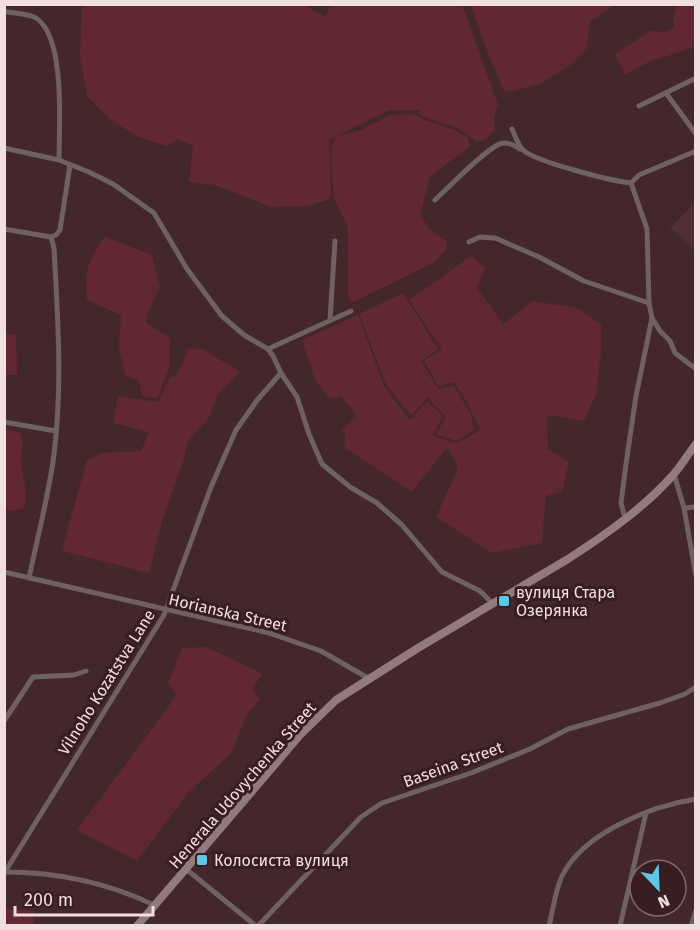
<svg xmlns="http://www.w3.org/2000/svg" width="700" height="930" font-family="'Fira Sans',sans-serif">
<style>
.built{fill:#512f34}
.green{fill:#612833}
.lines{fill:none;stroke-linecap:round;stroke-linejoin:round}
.street{stroke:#6f6062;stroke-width:5}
.secondary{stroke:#927b7d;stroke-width:8}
.poi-dot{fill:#5cc7e7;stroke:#381d21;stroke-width:2}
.labels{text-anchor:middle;stroke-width:6;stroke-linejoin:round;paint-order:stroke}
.poi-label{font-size:16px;fill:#f1dee0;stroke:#381d21;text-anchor:start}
.street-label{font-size:16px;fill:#f1dee0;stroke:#381d21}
</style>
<rect width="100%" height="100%" fill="#43272b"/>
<path class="built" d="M695,203V250L670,228Z"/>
<g class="green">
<path d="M462,4L498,105L494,118V131L484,140L476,141L460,129L420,115V110H389L337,136L361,130L391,115L414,114L422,119L455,130L467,137L470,146L430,177L420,215L429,228L447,242L446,249L435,262L352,303L348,298V228L334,198L331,160L332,146L335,137L329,140L331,196L327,200L308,206L271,207L215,185L189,182L193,146L178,139L167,146L136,136L106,116L87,96L80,56L82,5H306L317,13L326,16L330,5Z"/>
<path d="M471,5V4L614,5L590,22L587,48L568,67L539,84L509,92L504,90L490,59Z"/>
<path d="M680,5H695V46L680,52L650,61L625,75L615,54L650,31L665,32L674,28V11Z"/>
<path d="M105,237L152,255L160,287L148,312L146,323L170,338V366L157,399L142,396L139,381L125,375L119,348L121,315L87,300C84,272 88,259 105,237Z"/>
<path d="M471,256L485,268L477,288L503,324L533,301L577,308L601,324V353L596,394L584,421L547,415L548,449L569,462L562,492L546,496L542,543L492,553L436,517L458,468L450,451L446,449L412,492L344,447L346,435L341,431L357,416L341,396L330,399L315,380L302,340L358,315L384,386L410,420L427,401L443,416L432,436L457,443L480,430L467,402L454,382L438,386L424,360L442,350L409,300Z"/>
<path d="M403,293L438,349L421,361L438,389L454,386L471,415L474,430L456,441L436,434L446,417L427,397L411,416L386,384L359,314Z"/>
<path d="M5,334H16L17,375H5Z"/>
<path d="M189,348L204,350L240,372L218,394L208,419L188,441L183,462L163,518L149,573L62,551L87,460L101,453L141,451L149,432L113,423L118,396L158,402L170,377L176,376Z"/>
<path d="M5,429L21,433C24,443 21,451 21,461C21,477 30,492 24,508L17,510H5Z"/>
<path d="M207,647L263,674L252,688L260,699L246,716L232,752L187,794L137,861L77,830L176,696L168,683L182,648Z"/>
<path d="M5,909L34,911V925H5Z"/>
</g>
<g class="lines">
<g class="street">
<path d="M4,11C14,14 27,13 36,18C66,37 59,128 59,160"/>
<path d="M666,93L696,134"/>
<path d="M639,106L696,78"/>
<path d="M512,129C515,135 518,146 523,150C536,162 612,181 631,183"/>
<path d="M4,148L59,160L89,172L113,184L154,213L187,269L222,316L244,335L268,349L273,356L281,373L297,397L309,434L322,464L350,487L377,503L402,525L442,572L480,591L492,603"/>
<path d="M435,200C448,188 489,145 503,143C510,142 515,146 520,149"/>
<path d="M4,229L51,237"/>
<path d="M51,237L56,235L60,230L70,165"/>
<path d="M469,242L480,237L495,238L539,257L584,281L649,303"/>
<path d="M652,318L660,331L670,341L675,353L696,369"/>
<path d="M330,320L335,241"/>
<path d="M268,349L351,311"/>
<path d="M4,422L56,431"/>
<path d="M674,474L684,508L696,576"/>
<path d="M684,508L696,507"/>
<path d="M625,518L621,503L626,464L636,396L652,318L649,303L647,229L631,183L639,175L696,151"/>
<path d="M4,572L269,633L321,651L368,678"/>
<path d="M29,578C37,540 47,501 53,462C63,389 58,321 54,248L51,237"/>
<path d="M4,721L33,677L74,675L86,671"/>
<path d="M186,869L256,926"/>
<path d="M4,872C58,872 106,882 154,905"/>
<path d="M5,872L164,615L211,487L236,430L258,399L281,373"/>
<path d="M258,926L361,817L382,803L471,773L530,749L568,729L660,703L685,694L696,687"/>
<path d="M549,926C553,910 555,891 562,876C583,833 651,806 696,799"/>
<path d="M620,926L646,813"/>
<path d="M691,926L696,910"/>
</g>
<path class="secondary" d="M137,926L300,735L336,700L418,648L568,559C605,535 644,508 673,475C682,465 688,454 696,444"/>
</g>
<g class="poi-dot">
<rect x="498" y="595" width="12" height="12" rx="3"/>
<rect x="196" y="854" width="12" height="12" rx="3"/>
</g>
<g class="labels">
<g class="poi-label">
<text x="516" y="598">вулиця Стара<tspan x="516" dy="18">Озерянка</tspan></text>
<text x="214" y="866">Колосиста вулиця</text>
</g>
<g class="street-label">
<text transform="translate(228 612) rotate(13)" y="6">Horianska Street</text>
<text transform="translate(106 682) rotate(-58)" y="6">Vilnoho Kozatstva Lane</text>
<text transform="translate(453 764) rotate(-20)" y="6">Baseina Street</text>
<text transform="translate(242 785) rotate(-49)" y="6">Henerala Udovychenka Street</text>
</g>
</g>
<rect width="700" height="930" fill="none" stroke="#f1dee0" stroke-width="12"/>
<g transform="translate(658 888) rotate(157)"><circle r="28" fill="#381d21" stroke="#826a6d" stroke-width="1.5"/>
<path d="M0-4.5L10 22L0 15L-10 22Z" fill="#5cc7e7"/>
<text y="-9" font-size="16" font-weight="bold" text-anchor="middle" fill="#f1dee0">N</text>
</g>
<path d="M15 906v9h138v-9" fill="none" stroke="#f1dee0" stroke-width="3"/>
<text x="24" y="906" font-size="18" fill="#f1dee0" stroke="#381d21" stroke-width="4.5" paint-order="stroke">200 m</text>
</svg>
